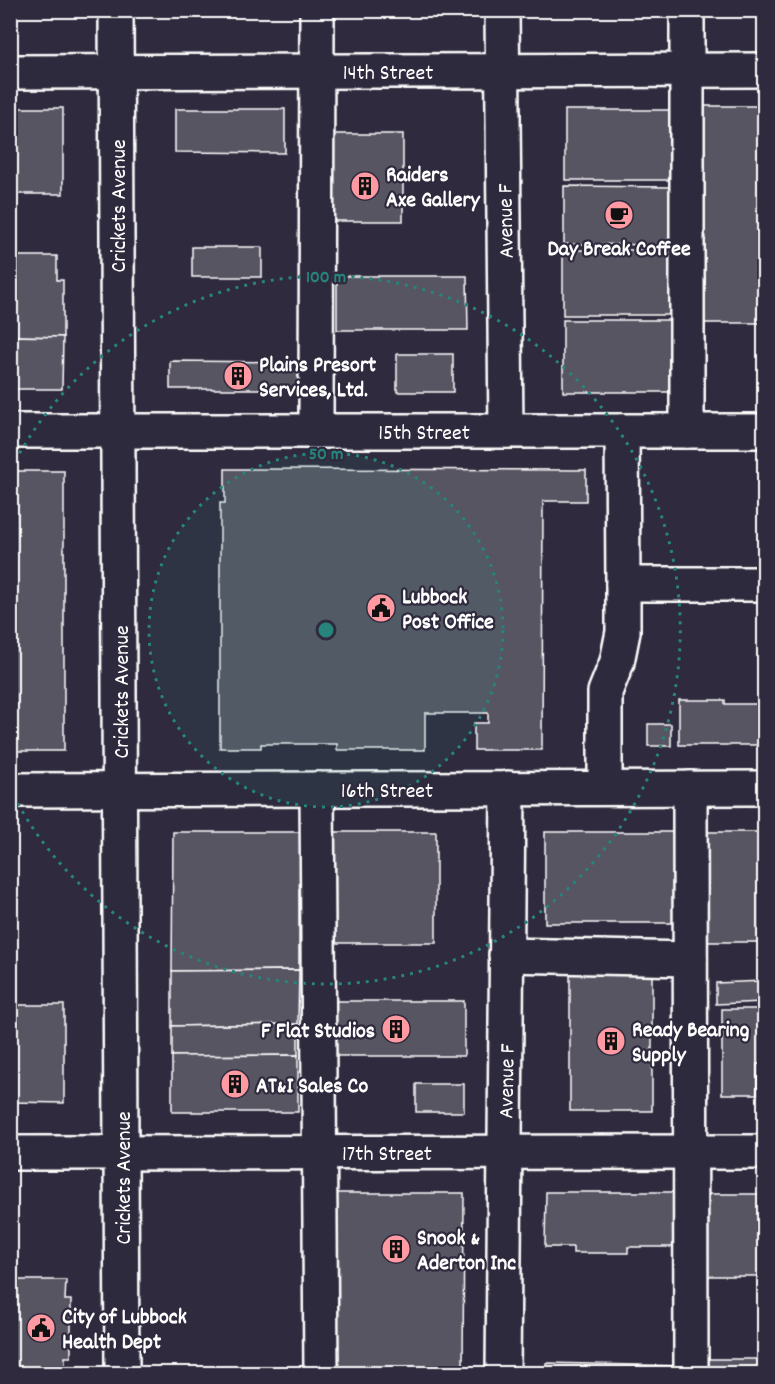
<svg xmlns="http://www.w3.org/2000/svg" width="775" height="1384" font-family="Dekko,sans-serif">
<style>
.building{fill:#595564;stroke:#fff;stroke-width:1.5}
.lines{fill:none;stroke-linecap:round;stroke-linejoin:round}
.minor-casing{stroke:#fff;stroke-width:38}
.minor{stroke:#2f2a3d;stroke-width:33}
.ring{fill:none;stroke:#27847c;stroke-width:3;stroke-dasharray:3 6}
.labels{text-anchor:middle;stroke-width:4.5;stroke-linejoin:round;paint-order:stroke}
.street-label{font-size:22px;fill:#fff;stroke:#2f2a3d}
.poi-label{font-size:22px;font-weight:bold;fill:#fff;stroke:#2f2a3d;text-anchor:start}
.centre{fill:#27847c;stroke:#2f2a3d;stroke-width:3}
.ring-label{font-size:18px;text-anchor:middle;font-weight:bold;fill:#27847c;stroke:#2f2a3d;stroke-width:4.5;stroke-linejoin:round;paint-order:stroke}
</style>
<rect width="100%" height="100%" fill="#2f2a3d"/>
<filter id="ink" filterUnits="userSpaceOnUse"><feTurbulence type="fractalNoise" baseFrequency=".0167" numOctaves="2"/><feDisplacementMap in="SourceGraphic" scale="12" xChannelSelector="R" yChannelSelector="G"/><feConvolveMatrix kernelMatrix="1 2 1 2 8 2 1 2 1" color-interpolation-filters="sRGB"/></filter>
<g filter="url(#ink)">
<g class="building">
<rect x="694" y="106" width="70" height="217"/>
<rect x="10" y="108" width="53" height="86"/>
<path d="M175,109H285V153L175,152Z"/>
<path d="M565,110H674L673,180H565Z"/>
<rect x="326" y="134" width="77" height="87"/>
<path d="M564,186L673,187V245L564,244Z"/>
<rect x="192" y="247" width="70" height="30"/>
<rect x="563" y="250" width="109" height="65"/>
<path d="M10,256H57V280H63V337L10,336Z"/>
<path d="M337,276H467L468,330H337Z"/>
<rect x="563" y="320" width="109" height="72"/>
<path d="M10,336L63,337L62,389H10Z"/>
<rect x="397" y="354" width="56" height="38"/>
<path d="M170,361L306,362V389H170Z"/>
<path d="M225,469L586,470V501H543L542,750H474V723H488V713H425V750H337V744H261V748H220V503H225Z"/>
<rect x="10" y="471" width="54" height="280"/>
<path d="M679,700H725V704H764V745H679Z"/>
<rect x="648" y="724" width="23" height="22"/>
<path d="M173,832H306V889H299V970L172,971Z"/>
<rect x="327" y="832" width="109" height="111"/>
<rect x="545" y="832" width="133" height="91"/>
<rect x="700" y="832" width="64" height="110"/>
<path d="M299,970L298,1024L172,1026V971Z"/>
<rect x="570" y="972" width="82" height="139"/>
<path d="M764,981V1002L716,1004V983Z"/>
<rect x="328" y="1001" width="136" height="55"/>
<path d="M10,1005H64V1103L10,1102Z"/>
<path d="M759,1006H764V1064H757V1094H722V1009H757L759,1023Z"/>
<path d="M298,1024V1055L172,1056V1026Z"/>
<path d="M298,1055V1112H172V1056Z"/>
<rect x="416" y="1084" width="48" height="28"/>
<path d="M546,1192H681V1247H628V1253H573V1247H545Z"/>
<path d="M329,1193H464L463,1374H334Z"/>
<rect x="703" y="1194" width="61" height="82"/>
<path d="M10,1280H66L65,1300H71V1357H65V1374H10Z"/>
<rect x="701" y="1359" width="63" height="15"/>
<path d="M546,1363L681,1366V1374H546Z"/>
</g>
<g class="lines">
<g class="minor-casing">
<g id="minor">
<path d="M116,10L122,1374"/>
<path d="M502,10L506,431"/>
<path d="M687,10V431"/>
<path d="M10,72L764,70"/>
<path d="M10,431H764"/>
<path d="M316,431L317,10"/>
<path d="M622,431L623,584H764"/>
<path d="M605,788V692L617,662L623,632V584"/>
<path d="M690,788L691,1374"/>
<path d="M317,789L321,1374"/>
<path d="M10,790L764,788"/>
<path d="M506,955L690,959"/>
<path d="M10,1153L764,1152"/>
<path d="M503,1374L508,788"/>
</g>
</g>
<use href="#minor" class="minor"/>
</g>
</g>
<circle cx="326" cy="630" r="177" fill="#27847c" fill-opacity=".12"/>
<g class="ring">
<circle cx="326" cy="630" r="177"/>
<path d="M11 469A354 354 0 1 1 11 791"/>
</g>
<defs>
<g id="building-disc" transform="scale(1.5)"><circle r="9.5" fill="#ff9aa2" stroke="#2f2a3d"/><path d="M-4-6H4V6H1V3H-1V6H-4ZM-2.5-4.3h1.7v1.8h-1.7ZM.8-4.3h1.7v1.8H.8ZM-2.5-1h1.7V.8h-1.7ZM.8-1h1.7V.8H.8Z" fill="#111"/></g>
<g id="cafe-disc" transform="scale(1.5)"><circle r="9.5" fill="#ff9aa2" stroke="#2f2a3d"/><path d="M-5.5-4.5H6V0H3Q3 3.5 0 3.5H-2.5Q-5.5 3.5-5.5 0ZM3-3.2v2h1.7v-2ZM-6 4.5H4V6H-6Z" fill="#111"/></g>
<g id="civic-disc" transform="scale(1.5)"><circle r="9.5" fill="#ff9aa2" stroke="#2f2a3d"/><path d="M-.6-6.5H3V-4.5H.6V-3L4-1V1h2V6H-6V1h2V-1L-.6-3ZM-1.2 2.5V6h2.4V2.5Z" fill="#111"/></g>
</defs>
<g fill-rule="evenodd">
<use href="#building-disc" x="365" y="186"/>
<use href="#cafe-disc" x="619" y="215"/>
<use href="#building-disc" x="238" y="376"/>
<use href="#civic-disc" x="381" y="608"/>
<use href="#building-disc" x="396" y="1029"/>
<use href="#building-disc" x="611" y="1041"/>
<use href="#building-disc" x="235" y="1084"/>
<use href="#building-disc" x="396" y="1249"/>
<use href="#civic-disc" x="41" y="1328"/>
</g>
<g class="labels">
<g class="street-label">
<text x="388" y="79">14th Street</text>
<text transform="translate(117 206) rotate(-90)" y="8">Crickets Avenue</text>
<text transform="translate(504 221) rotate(-91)" y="8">Avenue F</text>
<text x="424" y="439">15th Street</text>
<text transform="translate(120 692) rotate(-90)" y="8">Crickets Avenue</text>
<text x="387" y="797">16th Street</text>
<text transform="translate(505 1081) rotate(-89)" y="8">Avenue F</text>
<text x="387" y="1160">17th Street</text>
<text transform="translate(122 1178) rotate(-90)" y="8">Crickets Avenue</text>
</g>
<g class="poi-label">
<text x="386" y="181">Raiders<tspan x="386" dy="25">Axe Gallery</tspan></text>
<text x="619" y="255" text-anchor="middle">Day Break Coffee</text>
<text x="259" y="371">Plains Presort<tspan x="259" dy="25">Services, Ltd.</tspan></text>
<text x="402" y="603">Lubbock<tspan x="402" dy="25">Post Office</tspan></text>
<text x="632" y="1036">Ready Bearing<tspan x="632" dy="25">Supply</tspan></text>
<text x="375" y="1037" text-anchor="end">F Flat Studios</text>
<text x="256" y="1092">AT&amp;I Sales Co</text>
<text x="417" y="1244">Snook &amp;<tspan x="417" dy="25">Aderton Inc</tspan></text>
<text x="62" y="1323">City of Lubbock<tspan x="62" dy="25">Health Dept</tspan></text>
</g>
</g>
<circle cx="326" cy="630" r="9" class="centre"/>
<g class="ring-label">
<text x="326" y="282">100 m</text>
<text x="326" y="459">50 m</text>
</g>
<rect width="775" height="1384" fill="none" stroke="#2f2a3d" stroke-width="36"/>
<rect x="18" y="18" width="739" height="1348" fill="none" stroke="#fff" stroke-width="2" filter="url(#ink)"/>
</svg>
